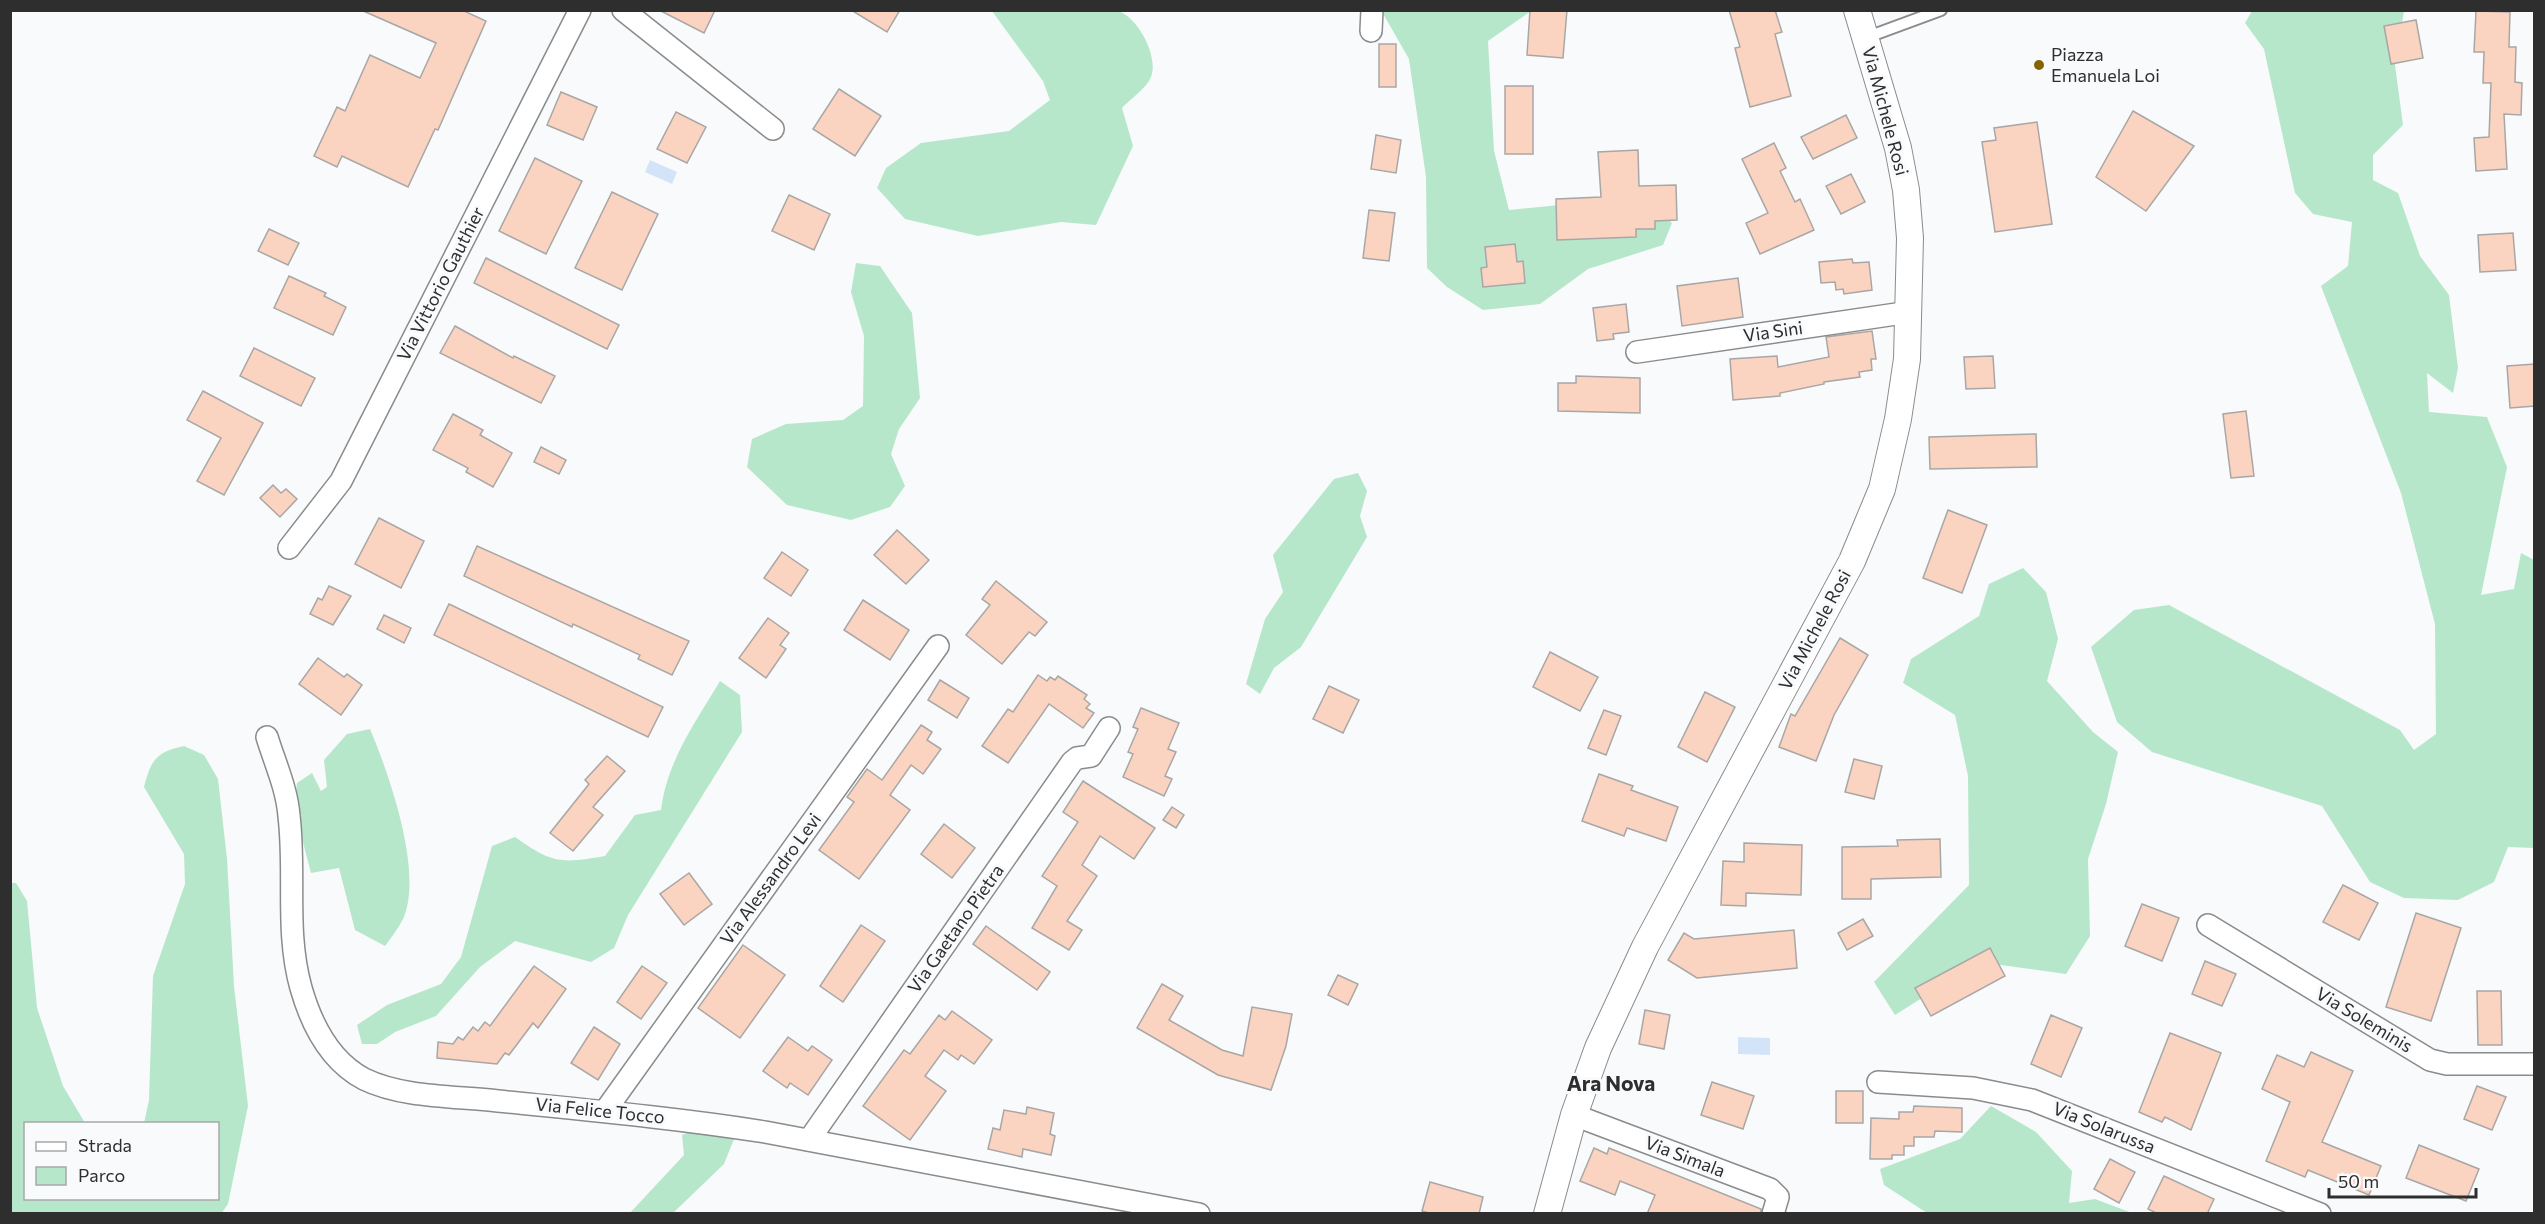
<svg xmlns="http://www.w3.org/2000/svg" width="2545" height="1224" font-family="Commissioner,sans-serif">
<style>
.green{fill:#b6e7cb}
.water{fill:#d3e4f9}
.building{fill:#fbd3c1;stroke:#a9a7a6;stroke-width:1.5}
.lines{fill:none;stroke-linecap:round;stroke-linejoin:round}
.service-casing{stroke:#8a8b8c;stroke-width:14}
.minor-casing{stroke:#8a8b8c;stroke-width:24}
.tertiary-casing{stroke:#8a8b8c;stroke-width:28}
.service{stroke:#fff;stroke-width:10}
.minor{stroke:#fff;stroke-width:21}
.tertiary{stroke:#fff;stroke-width:26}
.poi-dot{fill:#856400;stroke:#f9fafb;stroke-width:2}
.labels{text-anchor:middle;stroke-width:6;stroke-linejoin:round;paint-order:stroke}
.poi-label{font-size:18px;fill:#2e2e2f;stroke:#f9fafb;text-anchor:start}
.street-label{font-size:18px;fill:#2e2e2f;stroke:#f9fafb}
.quarter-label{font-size:21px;font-weight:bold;fill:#2e2e2f;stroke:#f9fafb}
</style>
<rect width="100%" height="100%" fill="#f9fafb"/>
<g class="green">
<path d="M992,11H1118C1138,17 1159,57 1151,77C1147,88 1130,99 1122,108L1133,146L1096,225L1061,222L978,236L905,219L877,188L886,168L921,143L1009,131L1050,100L1043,81Z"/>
<path d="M1531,11L1488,41L1494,151L1509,210L1642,197L1672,223L1663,245L1588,269L1540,304L1483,310L1447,287L1427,268L1426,177L1409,59L1381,10Z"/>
<path d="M2252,11H2404L2395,65L2403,125L2373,155V180L2398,193L2420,256L2449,295L2458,368L2453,393L2427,373L2429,412L2487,417L2507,467L2481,595L2514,589L2521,553L2534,560V848L2508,847L2494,882L2458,900L2404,898L2370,882L2322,806L2152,752L2117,722L2091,647L2134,610L2169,605L2400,730L2414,750L2436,734L2435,624L2401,493L2321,286L2348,266L2352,222L2313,214L2295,193L2264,49L2245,23Z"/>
<path d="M856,263L880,266L912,313L920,398L899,429L891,454L905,486L890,507L851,520L787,505L747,467L752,439L786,424L843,420L863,406L864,336L851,292Z"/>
<path d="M1358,473L1367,491L1360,516L1367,537L1301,647L1274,668L1260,694L1246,684L1265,619L1283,592L1273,555L1334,479Z"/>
<path d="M2023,568L2046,592L2058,639L2047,681L2093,732L2118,752L2106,804L2088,859L2090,936L2066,974L1979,962L1895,1015L1874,982L1969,885L1968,776L1955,715L1903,683L1911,659L1979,616L1989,584Z"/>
<path d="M720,681L740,695L742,732L628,915L614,948L591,962L515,941L480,967L436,1016L395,1032L377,1044H362L357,1025L387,1005L441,984L461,957L492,846L515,837C552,863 560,864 605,856L635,815L661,810C667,761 695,723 720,681Z"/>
<path d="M370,729C389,774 424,873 403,919C398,929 391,938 385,946L355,930L339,868L311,873L294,808L297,783L312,773L321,791L327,787L324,760L347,734Z"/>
<path d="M184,746L204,755L218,779L227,859L234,986L248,1106L228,1204L221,1214L11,1213L10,883H16L27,901L37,1008L63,1086L85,1123L26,1124V1198H218V1124L144,1123L149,1100L153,976L185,884L184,854L144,787C151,760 156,752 184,746Z"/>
<path d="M1991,1106L2036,1132L2072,1171L2069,1203L2095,1199L2132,1213H1927L1884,1185L1880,1169L1960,1139Z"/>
<path d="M703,1126L734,1139L724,1164L673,1213L629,1214L684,1155L682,1135Z"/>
</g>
<g class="water">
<path d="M650,160L677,172L672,184L645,172Z"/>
<path d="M1738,1037L1770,1038V1055L1738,1054Z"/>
</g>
<g class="building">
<path d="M361,10H462L486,21L438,130L435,129L408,187L342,156L337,167L314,156L337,107L345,111L370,55L420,78L436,43Z"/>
<path d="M659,10H715L704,33Z"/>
<path d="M851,10H900L887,32Z"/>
<path d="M1530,10H1567L1563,58L1527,55Z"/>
<path d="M1729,10H1775L1782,32L1775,34L1791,96L1750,107L1735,48L1740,47Z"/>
<path d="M2476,11L2510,12L2509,47H2516L2515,82L2522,83L2521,115L2504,114L2507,169L2476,171L2474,138L2489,137L2491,83H2483L2484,52H2474Z"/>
<path d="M2416,20L2423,58L2391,64L2384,26Z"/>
<rect x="1379" y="44" width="17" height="43"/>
<rect x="1505" y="86" width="28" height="68"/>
<path d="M839,89L881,116L855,156L813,129Z"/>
<path d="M561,92L597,107L583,140L547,125Z"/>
<path d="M2133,111L2194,146L2146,211L2096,177Z"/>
<path d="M676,112L706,127L687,163L657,149Z"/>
<path d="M1846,115L1857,138L1813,159L1801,137Z"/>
<path d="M2037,122L2052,224L1995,232L1982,142L1996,140L1994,128Z"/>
<path d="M1376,135L1401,140L1396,173L1371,169Z"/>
<path d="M1774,143L1786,168L1780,171L1795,202L1800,199L1814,230L1760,254L1746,223L1768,213L1742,159Z"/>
<path d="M1638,150L1639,186L1676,185L1677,220L1655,221V229H1636V237L1557,240L1556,199L1601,197L1598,152Z"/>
<path d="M535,158L582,181L546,254L499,231Z"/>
<path d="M1851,174L1865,202L1841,214L1826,186Z"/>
<path d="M612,192L658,214L622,290L575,268Z"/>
<path d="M789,195L830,214L814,250L772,231Z"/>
<path d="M1369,210L1395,213L1389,261L1363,258Z"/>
<path d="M269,229L299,243L288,265L258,251Z"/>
<path d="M2513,233L2516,270L2480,272L2478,235Z"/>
<path d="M1515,244L1517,262L1523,261L1525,283L1483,287L1481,268L1487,267L1485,247Z"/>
<path d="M486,258L619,325L607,349L474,283Z"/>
<path d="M1852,259L1853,263L1869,262L1872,290L1844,294L1843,289L1836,290L1835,282L1821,283L1819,262Z"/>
<path d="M289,276L326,293L324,296L346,307L333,335L274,308Z"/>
<path d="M1738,278L1743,317L1682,326L1677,286Z"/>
<path d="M1626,304L1629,332L1613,334L1614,339L1597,341L1593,308Z"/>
<path d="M455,326L513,358L514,356L555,376L541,403L440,353Z"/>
<path d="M1872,331L1876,359H1871L1872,370L1859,372L1860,377L1824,382V384L1780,393V396L1733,400L1730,359L1777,356L1778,367L1829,357L1826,337Z"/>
<path d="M254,348L315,378L301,406L240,376Z"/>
<path d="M1993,356L1995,388L1966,389L1964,357Z"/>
<path d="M2535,364V406L2510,408L2507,366Z"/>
<path d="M1576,376L1640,378V413L1558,411V383H1576Z"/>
<path d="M203,391L263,423L224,495L197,481L221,438L187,420Z"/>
<path d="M2246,411L2254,476L2231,478L2223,414Z"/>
<path d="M453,414L483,430L480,435L512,453L493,487L466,472L468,468L433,450Z"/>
<path d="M2036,434L2037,467L1930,469L1929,437Z"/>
<path d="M541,447L566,460L559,474L534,462Z"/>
<path d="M273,485L281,493L286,489L297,499L280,517L260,498Z"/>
<path d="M1948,510L1987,525L1962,593L1923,578Z"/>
<path d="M379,518L424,541L401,588L355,564Z"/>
<path d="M897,530L929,560L906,584L874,555Z"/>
<path d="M477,546L689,641L672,675L638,659L640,655L573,624L572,627L464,576Z"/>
<path d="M782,552L808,570L791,596L764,578Z"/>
<path d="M996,581L1047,622L1035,636L1029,632L1002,664L966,635L990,605L982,599Z"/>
<path d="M329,586L351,596L333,625L310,614L318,598L322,600Z"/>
<path d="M863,600L909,630L890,660L844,630Z"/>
<path d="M449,604L663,707L648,737L434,635Z"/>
<path d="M384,615L411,628L404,643L377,629Z"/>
<path d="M768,618L789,633L780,645L786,649L766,678L739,658Z"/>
<path d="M1840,638L1868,655L1834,715L1816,761L1779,747L1791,714L1795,716Z"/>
<path d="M1550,652L1598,677L1580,711L1533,687Z"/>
<path d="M318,658L344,677L347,674L362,685L341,715L299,684Z"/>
<path d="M1038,675L1047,681L1050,677L1055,680L1058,676L1087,695L1084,699L1090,704L1086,708L1094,713L1083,728L1049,704L1008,763L982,746L1008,709L1013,712Z"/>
<path d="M940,680L969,698L957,718L928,700Z"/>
<path d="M1329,686L1359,700L1343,733L1313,719Z"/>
<path d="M1705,692L1735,707L1707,762L1678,747Z"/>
<path d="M1141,708L1179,723L1168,749L1176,752L1165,776L1172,779L1164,796L1123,777L1133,754L1128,752L1138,729L1133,727Z"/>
<path d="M1604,710L1621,716L1606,755L1588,748Z"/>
<path d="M921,725L932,732L927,740L941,749L923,774L911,765L890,795L910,810L859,879L819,850L854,802L847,797L867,769L882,780Z"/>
<path d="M607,756L625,771L593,807L603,815L573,851L550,833L589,784L585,780Z"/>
<path d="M1854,759L1882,766L1874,799L1845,792Z"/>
<path d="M1599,774L1633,786L1631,790L1678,807L1666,841L1627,828L1624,836L1582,821Z"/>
<path d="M1083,781L1155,828L1134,859L1100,836L1082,865L1097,876L1067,921L1082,930L1069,950L1032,928L1057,886L1042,876L1078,822L1063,812Z"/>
<path d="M1172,807L1184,815L1176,828L1163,820Z"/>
<path d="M944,824L975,848L952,878L921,854Z"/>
<path d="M1940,839L1941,877L1871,879V899H1842V847L1898,846L1897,840Z"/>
<path d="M1744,843L1802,845L1801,895L1746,893V906L1721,905L1723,861L1744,862Z"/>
<path d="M689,873L712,904L684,925L660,894Z"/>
<path d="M2343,885L2378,903L2359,940L2323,922Z"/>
<path d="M2142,904L2179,918L2162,961L2125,946Z"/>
<path d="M2416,913L2461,928L2431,1021L2386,1007Z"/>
<path d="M1863,919L1873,936L1847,950L1838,933Z"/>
<path d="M861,925L885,941L843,1002L820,986Z"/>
<path d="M986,926L1050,972L1037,990L973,944Z"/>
<path d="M1794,930L1797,968L1697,978L1668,960L1684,933L1694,939Z"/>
<path d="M743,945L785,975L740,1038L698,1008Z"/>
<path d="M1990,948L2005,976L1931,1016L1915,988Z"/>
<path d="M2205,961L2236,974L2222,1006L2192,994Z"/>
<path d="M534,966L566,989L538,1028L533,1023L509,1055L505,1053L497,1064L437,1058L438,1042L453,1044L458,1037L463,1040L473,1027L478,1031L485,1022L490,1026Z"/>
<path d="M642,966L667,983L641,1019L617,1002Z"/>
<path d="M1338,975L1358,984L1348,1005L1328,995Z"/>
<path d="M1162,984L1183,996L1169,1020L1222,1050L1243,1056L1252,1007L1292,1014L1286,1046L1271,1090L1218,1075L1137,1028Z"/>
<path d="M2477,991H2501L2502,1045H2478Z"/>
<path d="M1645,1010L1670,1015L1664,1049L1639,1044Z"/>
<path d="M952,1011L992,1040L974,1064L961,1055L958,1060L944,1050L925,1076L946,1091L910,1140L863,1106L904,1050L910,1054L939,1015L945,1020Z"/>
<path d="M2051,1015L2082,1028L2061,1077L2031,1064Z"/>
<path d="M594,1027L620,1044L598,1080L571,1063Z"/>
<path d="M2170,1033L2221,1053L2191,1130L2165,1117L2162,1122L2139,1112Z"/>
<path d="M788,1037L808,1051L812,1046L832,1060L808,1095L790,1083L787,1088L763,1071Z"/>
<path d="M2311,1052L2353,1071L2322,1142L2381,1166L2369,1195L2308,1170L2305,1177L2266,1161L2290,1102L2262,1089L2277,1055L2304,1067Z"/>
<path d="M1712,1082L1754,1096L1743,1129L1701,1115Z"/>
<path d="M2477,1086L2506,1097L2492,1130L2464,1119Z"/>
<rect x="1836" y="1091" width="27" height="32"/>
<path d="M1914,1106L1962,1108V1132L1935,1131L1934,1137H1914V1146H1904V1155H1892V1159H1870L1871,1118L1899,1119V1112H1913Z"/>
<path d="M1027,1107L1054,1113L1050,1134L1055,1136L1051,1155L1023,1149L1022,1157L988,1149L993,1128L1000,1130L1004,1110L1026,1114Z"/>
<path d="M2419,1145L2479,1169L2466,1201L2406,1178Z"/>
<path d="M1594,1148L1607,1154L1609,1148L1761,1209V1214H1647L1655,1195L1620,1181L1615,1195L1580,1181Z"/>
<path d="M2110,1159L2135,1172L2119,1203L2094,1189Z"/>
<path d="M2164,1176L2214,1199L2207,1214H2158L2148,1209Z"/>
<path d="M1430,1182L1483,1197L1479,1214H1432L1422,1211Z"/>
</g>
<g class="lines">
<g class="service-casing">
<path id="service" d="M1865,38L1941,10"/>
</g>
<g class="minor-casing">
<g id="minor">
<path d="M623,10L773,129"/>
<path d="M1371,31L1372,10"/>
<path d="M1637,352L1910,312"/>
<path d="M289,548L341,481L580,10"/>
<path d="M267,737C275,763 287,789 289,816C296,874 285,931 301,988C311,1023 330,1061 364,1079C403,1098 456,1096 498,1101C587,1110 676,1118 765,1132L1199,1214"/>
<path d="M2208,925L2430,1060L2447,1064H2534"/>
<path d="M1878,1082L1973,1088L2032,1100L2320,1214"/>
<path d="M605,1111L938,646"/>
<path d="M1574,1115L1770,1189L1778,1197L1773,1214"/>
<path d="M809,1140L1072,762L1077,758L1091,756L1109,728"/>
</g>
</g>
<g class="tertiary-casing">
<path id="tertiary" d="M1547,1214L1574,1115L1598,1048L1645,947L1852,561L1882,489L1898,419L1907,359L1910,238L1906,190L1898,148L1857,10"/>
</g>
<use href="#service" class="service"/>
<use href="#minor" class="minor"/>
<use href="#tertiary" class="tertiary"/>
</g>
<circle class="poi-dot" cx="2039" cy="65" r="6"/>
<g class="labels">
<g class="poi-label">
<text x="2051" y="61">Piazza<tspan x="2051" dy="21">Emanuela Loi</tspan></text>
</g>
<g class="street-label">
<text transform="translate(1885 111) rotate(75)" y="6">Via Michele Rosi</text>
<text transform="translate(441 284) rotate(-63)" y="6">Via Vittorio Gauthier</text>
<text transform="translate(1773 332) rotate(-8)" y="6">Via Sini</text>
<text transform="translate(1815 630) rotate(-62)" y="6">Via Michele Rosi</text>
<text transform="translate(771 879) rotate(-54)" y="6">Via Alessandro Levi</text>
<text transform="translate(956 929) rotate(-55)" y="6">Via Gaetano Pietra</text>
<text transform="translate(2364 1020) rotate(31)" y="6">Via Soleminis</text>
<text transform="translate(600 1111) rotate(6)" y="6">Via Felice Tocco</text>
<text transform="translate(2104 1128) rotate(22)" y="6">Via Solarussa</text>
<text transform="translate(1685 1157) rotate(21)" y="6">Via Simala</text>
</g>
<g class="quarter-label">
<text x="1611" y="1091">Ara Nova</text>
</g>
</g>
<rect width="2545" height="1224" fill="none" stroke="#2e2e2f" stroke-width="24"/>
<rect x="24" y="1122" width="195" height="78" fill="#f9fafb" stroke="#a8a8a9" stroke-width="1.5"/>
<rect x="36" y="1142" width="30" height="9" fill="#ffffff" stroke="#a8a8a9" stroke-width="1.5"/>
<text x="78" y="1152" font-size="18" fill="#2e2e2f">Strada</text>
<rect x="36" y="1167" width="30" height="18" fill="#b6e7cb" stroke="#a8a8a9" stroke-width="1.5"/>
<text x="78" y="1182" font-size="18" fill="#2e2e2f">Parco</text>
<path d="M2329 1188v9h147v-9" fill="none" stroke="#2e2e2f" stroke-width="3"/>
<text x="2338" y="1188" font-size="18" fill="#2e2e2f" stroke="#f9fafb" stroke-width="4.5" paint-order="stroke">50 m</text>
</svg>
